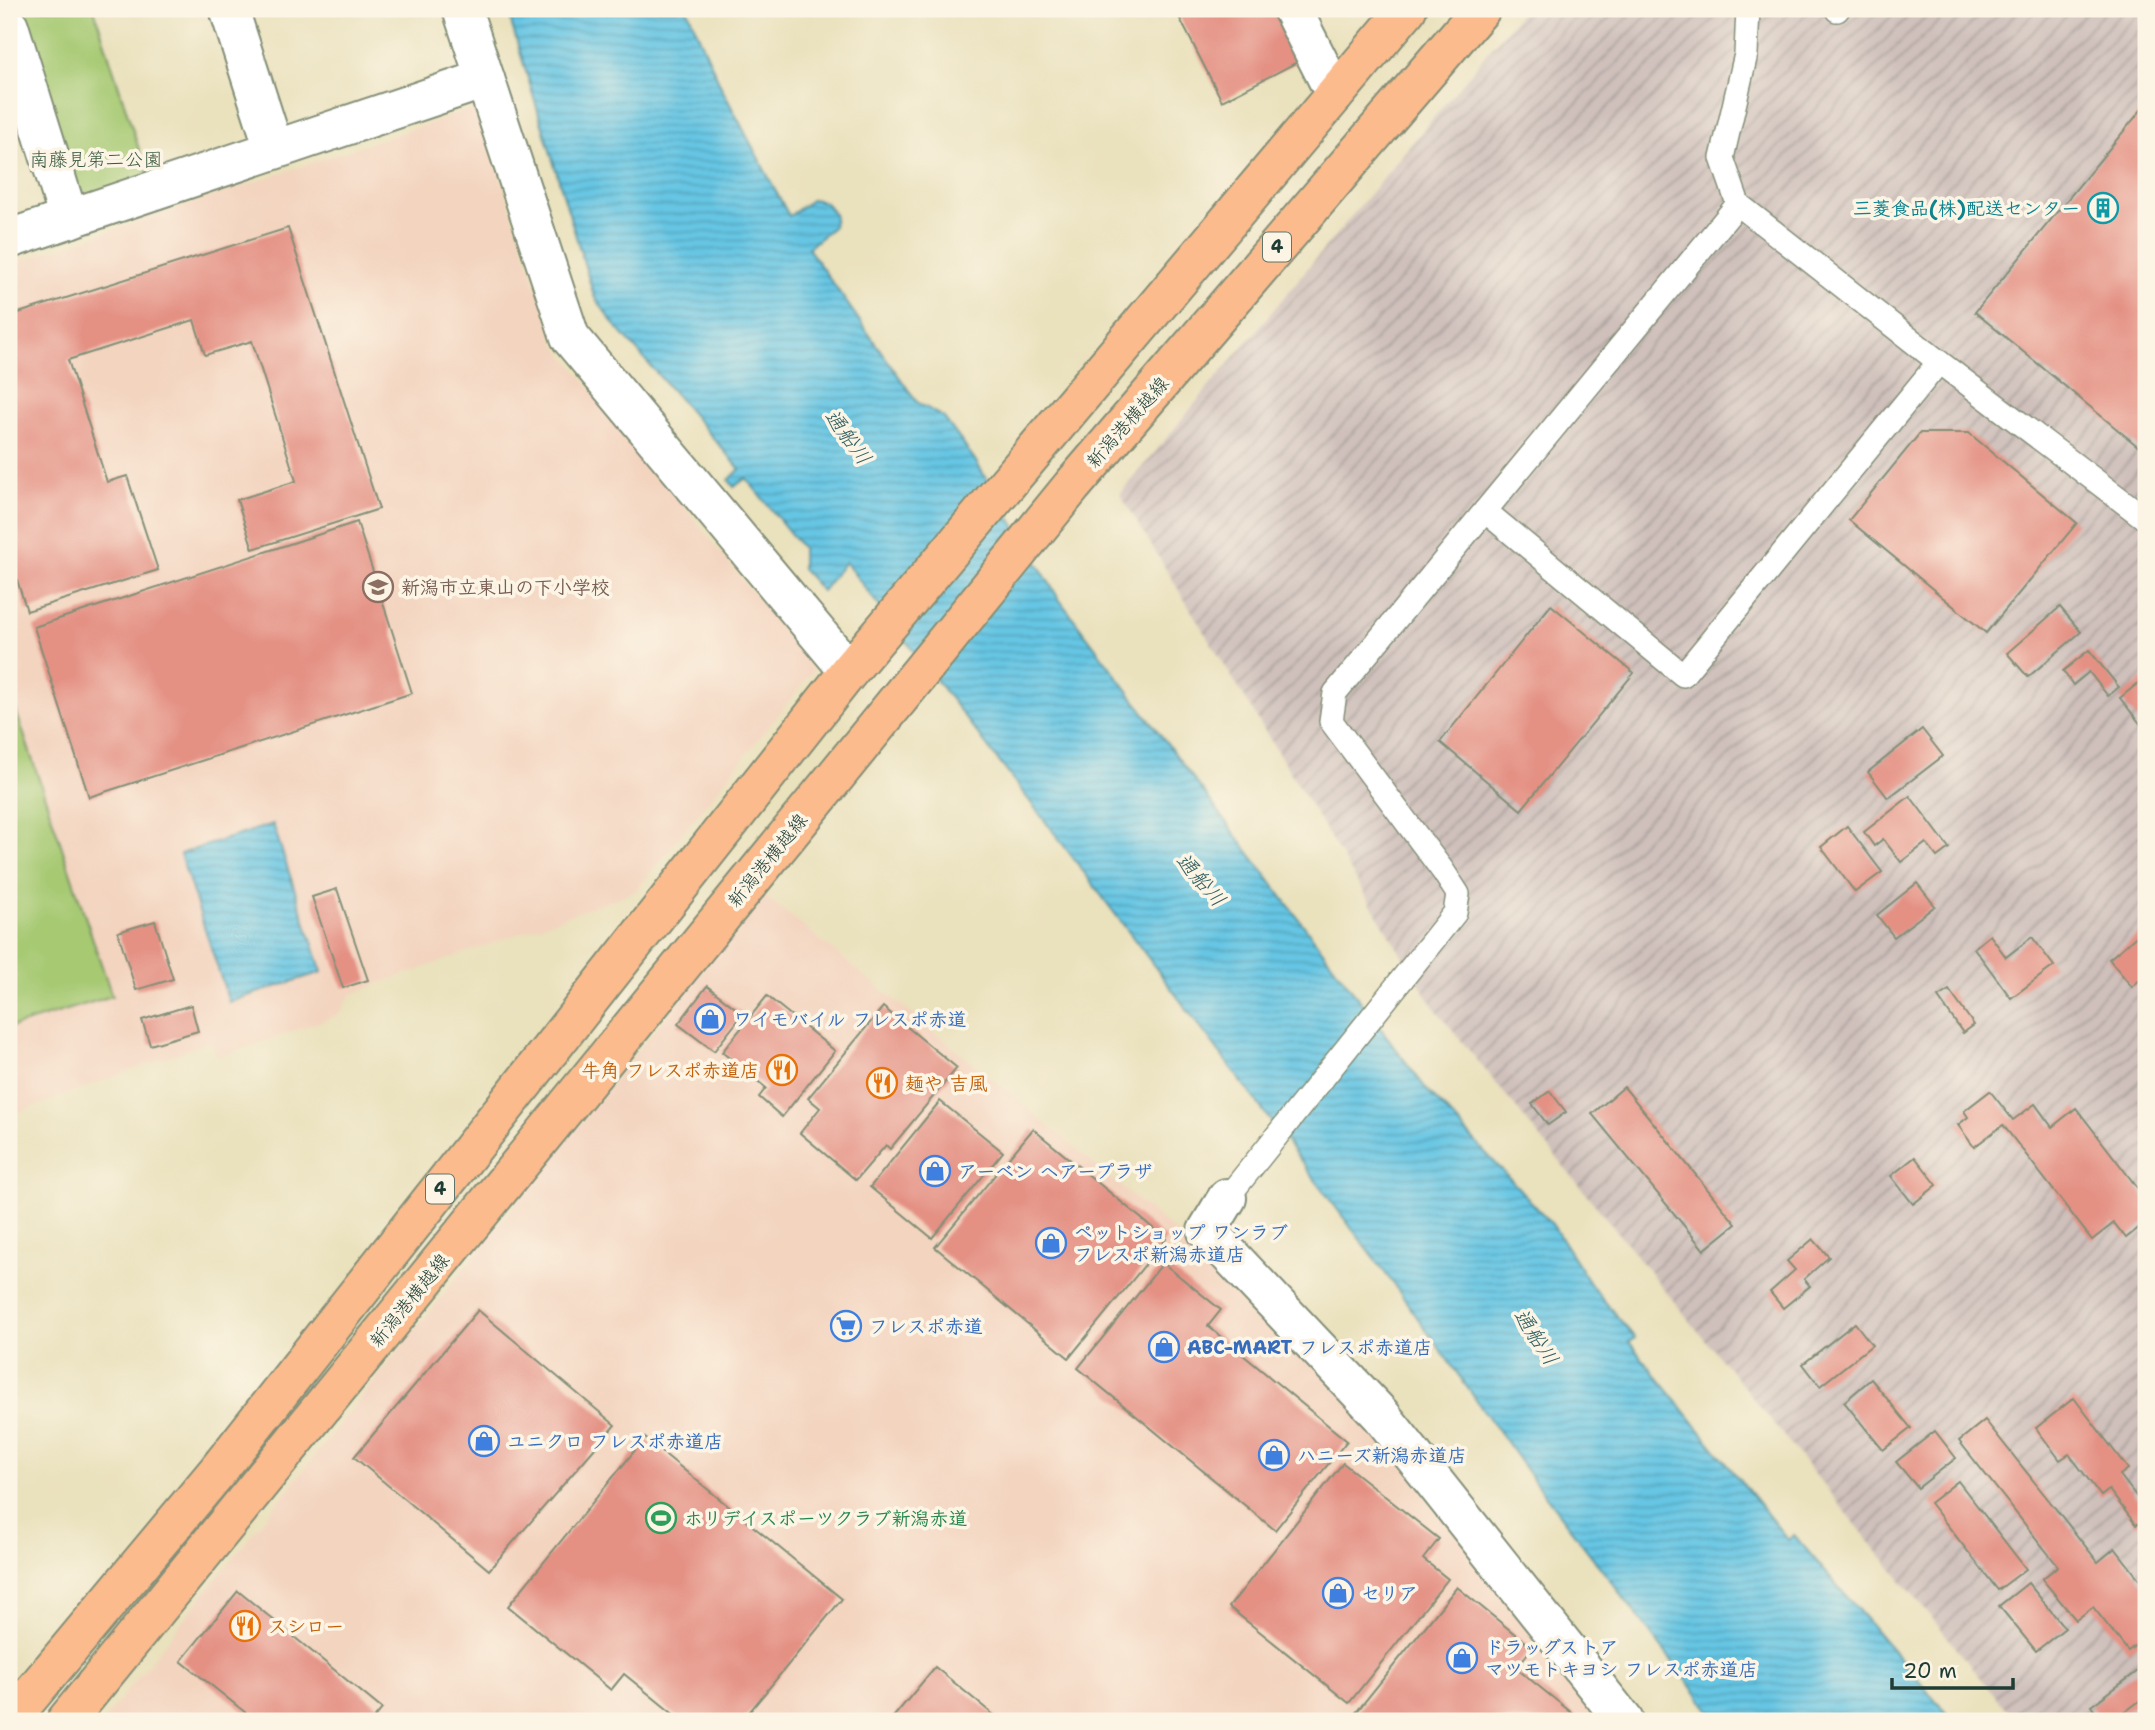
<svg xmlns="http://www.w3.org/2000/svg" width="2155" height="1730" font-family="'Shantell Sans','Klee One',sans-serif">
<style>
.built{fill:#f3d4bf}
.industrial{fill:url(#industrial-furrows)}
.green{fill:#a6c972;stroke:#628353;stroke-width:2}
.water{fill:url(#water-rules);stroke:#42828c;stroke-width:2}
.building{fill:#e49184}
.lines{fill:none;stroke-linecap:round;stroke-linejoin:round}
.lane-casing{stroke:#848f78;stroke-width:26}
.street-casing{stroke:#848f78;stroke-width:42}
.primary-casing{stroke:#848f78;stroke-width:42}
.lane{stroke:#fff;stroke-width:23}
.street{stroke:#fff;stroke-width:38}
.primary{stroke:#fbbb8d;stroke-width:38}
.labels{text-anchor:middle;stroke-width:7;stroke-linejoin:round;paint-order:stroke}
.shield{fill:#fcf5e5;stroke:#617469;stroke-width:2}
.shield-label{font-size:18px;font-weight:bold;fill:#1f3d34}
.park-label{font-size:19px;fill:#3a5940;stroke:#fcf5e5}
.culture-label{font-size:19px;font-weight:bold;fill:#0d838f;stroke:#fcf5e5;text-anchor:end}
.street-label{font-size:19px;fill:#1f3d34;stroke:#fcf5e5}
.education-label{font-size:19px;font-weight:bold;fill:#785e54;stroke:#fcf5e5;text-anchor:start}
.shop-label{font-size:19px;font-weight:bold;fill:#366cbe;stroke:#fcf5e5;text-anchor:start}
.food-label{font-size:19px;font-weight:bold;fill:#c56008;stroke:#fcf5e5;text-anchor:start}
.leisure-label{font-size:19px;font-weight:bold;fill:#27864d;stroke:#fcf5e5;text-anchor:start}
.water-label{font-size:21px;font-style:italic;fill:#315f60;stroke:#fcf5e5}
</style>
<defs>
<pattern id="industrial-furrows" width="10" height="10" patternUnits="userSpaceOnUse" patternTransform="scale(1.75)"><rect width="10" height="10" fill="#cfc0bb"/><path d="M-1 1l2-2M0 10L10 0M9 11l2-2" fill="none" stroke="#a79d99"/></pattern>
<pattern id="water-rules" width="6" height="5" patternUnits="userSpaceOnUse" patternTransform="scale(1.75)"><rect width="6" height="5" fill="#66c6e4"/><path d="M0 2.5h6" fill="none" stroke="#53a2ba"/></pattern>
</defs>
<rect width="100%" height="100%" fill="#fcf5e5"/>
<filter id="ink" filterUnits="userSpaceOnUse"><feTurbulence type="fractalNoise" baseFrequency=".0143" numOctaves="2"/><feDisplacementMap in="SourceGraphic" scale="14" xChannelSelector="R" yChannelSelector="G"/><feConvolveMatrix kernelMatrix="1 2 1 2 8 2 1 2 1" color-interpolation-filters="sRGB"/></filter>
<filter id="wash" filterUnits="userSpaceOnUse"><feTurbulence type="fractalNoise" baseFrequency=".00686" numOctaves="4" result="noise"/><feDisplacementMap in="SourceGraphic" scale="28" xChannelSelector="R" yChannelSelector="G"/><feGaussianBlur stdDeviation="1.57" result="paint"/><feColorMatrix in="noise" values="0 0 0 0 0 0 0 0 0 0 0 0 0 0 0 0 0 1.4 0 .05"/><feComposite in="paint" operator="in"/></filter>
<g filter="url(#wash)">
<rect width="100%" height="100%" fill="#eae1bd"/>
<g class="built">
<path d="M477,107L556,345L814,670L636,891L351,994L339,1015L218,1057L210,1041L9,1116V265Z"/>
<path d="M763,894L980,1069L1172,1229L1374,1423L1608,1721H103Z"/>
</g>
<path class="industrial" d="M1524,9H2146V1721H2016L1433,1006L1120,494Z"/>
<g class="green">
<path d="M16,9H94L152,190L69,219Z"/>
<path d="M9,690L112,996L9,1028Z"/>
</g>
<g class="water">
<path d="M507,9H687L722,89L789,216L813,199L825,202L835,216L833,227L808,248L917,402L944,418L975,460L1059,599L1427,1090L1552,1224L1591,1285L1635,1338L1629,1342L1788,1540L1794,1535L1953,1721H1718L1534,1481L1392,1282L1055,834L845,562L822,591L802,569V548L746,478L734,487L729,480L740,469L613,323L594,296Z"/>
<path d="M273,824L322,972L229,1002L180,854Z"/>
</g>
<g id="blocks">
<g class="building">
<path d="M1175,9H1280L1305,58L1222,101Z"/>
<path d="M2146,104V453L1975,312Z"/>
<path d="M288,228L379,509L253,549L237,500L296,481L252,341L205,355L194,320L68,360L107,482L127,476L158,570L27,611L9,555V316Z"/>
<path d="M1920,433H1969L2077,523L1986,633L1849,520Z"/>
<path d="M357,522L412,693L89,797L34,627Z"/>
<path d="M1551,605L1634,673L1521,810L1440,742Z"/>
<path d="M2060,607L2081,632L2028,677L2007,653Z"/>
<path d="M2089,650L2119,687L2108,696L2089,672L2073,685L2063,671Z"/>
<path d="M2142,680L2146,685V731L2120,698Z"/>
<path d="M1922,729L1943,756L1888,798L1868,772Z"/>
<path d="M1910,796L1949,848L1937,857L1926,843L1901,862L1883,839L1874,846L1864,832Z"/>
<path d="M1847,826L1882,872L1855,892L1821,847Z"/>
<path d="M1917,883L1935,906L1894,937L1877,915Z"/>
<path d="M337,889L368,980L343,988L312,897Z"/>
<path d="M155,921L173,979L136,990L118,932Z"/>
<path d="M2144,930L2146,974L2132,987L2109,959Z"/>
<path d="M1990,935L2006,957L2032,937L2054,966L2011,998L1974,948Z"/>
<path d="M707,986L743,1014L714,1051L678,1024Z"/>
<path d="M1949,990L1974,1025L1963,1033L1938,997Z"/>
<path d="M767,996L835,1051L782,1117L759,1097L766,1088L722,1052Z"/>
<path d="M191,1005L198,1031L150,1045L142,1020Z"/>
<path d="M883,1007L957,1068L890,1149L886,1145L856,1180L800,1133L820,1108L808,1098Z"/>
<path d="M1624,1087L1736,1224L1704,1250L1592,1114Z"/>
<path d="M1550,1091L1566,1112L1548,1125L1532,1104Z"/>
<path d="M1990,1091L2013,1120L2035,1104L2052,1127L2076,1108L2146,1199V1222L2126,1238L2114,1223L2092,1240L2003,1125L1974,1147L1958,1125L1968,1117L1964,1111Z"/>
<path d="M940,1101L1003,1152L932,1238L870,1187Z"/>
<path d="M1033,1129L1166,1239L1069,1358L935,1247Z"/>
<path d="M1915,1157L1937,1185L1913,1204L1891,1176Z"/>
<path d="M1813,1239L1829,1257L1804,1279L1810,1286L1783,1308L1770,1292L1795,1270L1787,1261Z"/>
<path d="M1163,1263L1221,1310L1208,1326L1347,1441L1275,1530L1078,1368Z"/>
<path d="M478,1310L615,1425L489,1570L354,1457Z"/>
<path d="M1855,1323L1872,1345L1820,1386L1803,1364Z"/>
<path d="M1871,1379L1911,1428L1883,1450L1844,1402Z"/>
<path d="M2074,1398L2128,1469L2120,1475L2146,1509V1517L2136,1525L2109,1490L2101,1496L2069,1454L2060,1460L2036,1428Z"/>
<path d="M1985,1420L2098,1562L2115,1548L2146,1588V1637L2128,1651L2093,1607L2076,1620L2042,1579L2058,1566L1959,1441Z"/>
<path d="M1935,1431L1956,1458L1918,1488L1896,1462Z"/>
<path d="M645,1438L842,1599L742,1721H682L624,1674L611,1690L508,1606Z"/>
<path d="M1343,1463L1439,1539L1423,1559L1448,1579L1349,1703L1229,1607Z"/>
<path d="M1958,1481L2026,1569L1998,1590L1930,1503Z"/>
<path d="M2028,1583L2065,1628L2036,1651L1999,1606Z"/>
<path d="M1457,1587L1532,1648L1516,1668L1582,1721L1350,1720Z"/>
<path d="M238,1591L382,1709L372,1721H256L181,1661Z"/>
<path d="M2146,1665V1696L2113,1721H2102L2091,1706Z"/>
<path d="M935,1667L1001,1721H890Z"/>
</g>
</g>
</g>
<g filter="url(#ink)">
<use href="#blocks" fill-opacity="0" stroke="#848f78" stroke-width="2"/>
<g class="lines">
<g class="lane-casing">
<g id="lane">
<path d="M1748,9L1746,54L1722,158L1738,204L1939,362L2146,519"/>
<path d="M1837,10L1838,9"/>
<path d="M1485,511L1683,675L1939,362"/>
<path d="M1227,1198L1455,913L1458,894L1443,871L1331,721L1335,693L1738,204"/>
</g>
</g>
<g class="street-casing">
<g id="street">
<path d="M229,9L274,149"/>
<path d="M462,9L570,337L849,671"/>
<path d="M1292,9L1335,94"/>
<path d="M9,26L69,219"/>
<path d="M9,239L485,79"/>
<path d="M1227,1198L1207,1231L1381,1415L1624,1721"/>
</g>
</g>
<g class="primary-casing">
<g id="primary">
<path d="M9,1721L216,1473L849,671L1407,9"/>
<path d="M66,1721L1072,486L1481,9"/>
</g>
</g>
<use href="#lane" class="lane"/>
<use href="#street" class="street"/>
<use href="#primary" class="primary"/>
</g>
</g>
<defs>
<g id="building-ring" transform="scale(1.575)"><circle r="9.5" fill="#fcf5e5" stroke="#0f9aa8" stroke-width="1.5"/><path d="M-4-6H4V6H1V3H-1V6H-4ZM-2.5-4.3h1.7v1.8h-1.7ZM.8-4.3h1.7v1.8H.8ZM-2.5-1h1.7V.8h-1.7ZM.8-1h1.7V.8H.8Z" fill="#0f9aa8"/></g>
<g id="school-ring" transform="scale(1.575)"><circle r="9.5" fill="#fcf5e5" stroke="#8d6e63" stroke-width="1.5"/><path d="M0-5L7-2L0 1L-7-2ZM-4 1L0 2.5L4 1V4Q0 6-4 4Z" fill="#8d6e63"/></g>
<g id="shop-ring" transform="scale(1.575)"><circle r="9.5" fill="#fcf5e5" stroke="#3f7fe0" stroke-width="1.5"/><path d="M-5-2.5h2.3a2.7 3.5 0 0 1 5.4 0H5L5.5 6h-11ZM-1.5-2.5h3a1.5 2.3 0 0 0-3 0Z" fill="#3f7fe0"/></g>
<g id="restaurant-ring" transform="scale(1.575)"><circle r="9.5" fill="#fcf5e5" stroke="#e8710a" stroke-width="1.5"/><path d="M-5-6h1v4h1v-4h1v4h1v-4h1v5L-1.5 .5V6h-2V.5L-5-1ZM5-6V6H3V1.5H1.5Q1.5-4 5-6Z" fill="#e8710a"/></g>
<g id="supermarket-ring" transform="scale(1.575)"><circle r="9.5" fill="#fcf5e5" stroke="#3f7fe0" stroke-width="1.5"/><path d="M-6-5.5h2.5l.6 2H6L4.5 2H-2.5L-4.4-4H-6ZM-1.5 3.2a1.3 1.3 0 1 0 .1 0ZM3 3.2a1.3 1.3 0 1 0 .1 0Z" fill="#3f7fe0"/></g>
<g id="stadium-ring" transform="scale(1.575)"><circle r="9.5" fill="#fcf5e5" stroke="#2e9e5b" stroke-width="1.5"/><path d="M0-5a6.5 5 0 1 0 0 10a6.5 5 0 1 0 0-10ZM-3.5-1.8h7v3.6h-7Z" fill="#2e9e5b"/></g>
</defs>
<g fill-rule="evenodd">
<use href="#building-ring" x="2103" y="208"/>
<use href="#school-ring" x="378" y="587"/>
<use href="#shop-ring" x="710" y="1019"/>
<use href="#restaurant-ring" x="782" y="1070"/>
<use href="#restaurant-ring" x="882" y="1083"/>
<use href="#shop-ring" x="935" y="1171"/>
<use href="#shop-ring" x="1051" y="1243"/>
<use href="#supermarket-ring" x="846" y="1326"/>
<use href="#shop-ring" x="1164" y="1347"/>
<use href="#shop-ring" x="484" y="1441"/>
<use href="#shop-ring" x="1274" y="1455"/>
<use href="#stadium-ring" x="661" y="1518"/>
<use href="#shop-ring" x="1338" y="1593"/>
<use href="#restaurant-ring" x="245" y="1626"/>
<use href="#shop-ring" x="1462" y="1658"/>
</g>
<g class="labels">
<g class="shield">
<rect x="1263" y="232.5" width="28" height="29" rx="5"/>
<rect x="426" y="1174.5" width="28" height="29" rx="5"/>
</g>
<g class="shield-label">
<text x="1277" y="253">4</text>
<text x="440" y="1195">4</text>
</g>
<g class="park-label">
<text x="96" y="166">南藤見第二公園</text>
</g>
<g class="culture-label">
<text x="2080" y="215">三菱食品(株)配送センター</text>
</g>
<g class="street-label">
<text transform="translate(1127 422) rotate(-49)" y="7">新潟港横越線</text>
<text transform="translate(767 860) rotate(-51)" y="7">新潟港横越線</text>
<text transform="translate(409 1300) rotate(-51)" y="7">新潟港横越線</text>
</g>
<g class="education-label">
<text x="401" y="594">新潟市立東山の下小学校</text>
</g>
<g class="shop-label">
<text x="733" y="1026">ワイモバイル フレスポ赤道</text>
<text x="958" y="1178">アーベン ヘアープラザ</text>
<text x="1074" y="1239">ペットショップ ワンラブ<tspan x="1074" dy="22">フレスポ新潟赤道店</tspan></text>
<text x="869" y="1333">フレスポ赤道</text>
<text x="1187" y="1354">ABC-MART フレスポ赤道店</text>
<text x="507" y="1448">ユニクロ フレスポ赤道店</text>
<text x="1297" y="1462">ハニーズ新潟赤道店</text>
<text x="1361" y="1600">セリア</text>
<text x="1485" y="1654">ドラッグストア<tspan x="1485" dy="22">マツモトキヨシ フレスポ赤道店</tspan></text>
</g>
<g class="food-label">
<text x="759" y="1077" text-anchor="end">牛角 フレスポ赤道店</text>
<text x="905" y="1090">麺や 吉風</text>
<text x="268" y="1633">スシロー</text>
</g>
<g class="leisure-label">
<text x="684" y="1525">ホリデイスポーツクラブ新潟赤道</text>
</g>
<g class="water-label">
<text transform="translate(848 437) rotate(54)" y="7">通船川</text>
<text transform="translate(1201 880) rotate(49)" y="7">通船川</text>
<text transform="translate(1536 1337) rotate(57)" y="7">通船川</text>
</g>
</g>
<rect width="2155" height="1730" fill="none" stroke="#fcf5e5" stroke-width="35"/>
<path d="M1892 1678v10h121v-10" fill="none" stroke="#1f3d34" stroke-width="3.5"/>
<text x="1903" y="1678" font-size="21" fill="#1f3d34" stroke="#fcf5e5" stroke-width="5" paint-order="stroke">20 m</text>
</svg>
